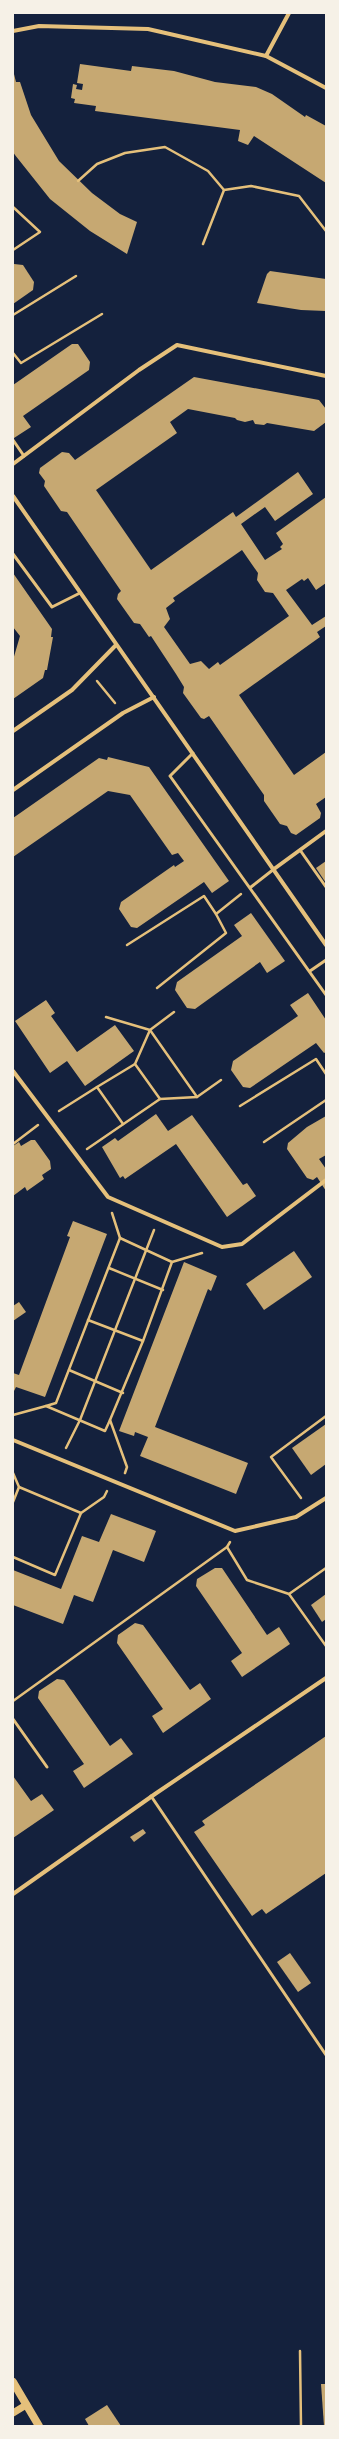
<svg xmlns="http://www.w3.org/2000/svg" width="339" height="2439" font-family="'Golos Text',sans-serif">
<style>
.building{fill:#c6a872;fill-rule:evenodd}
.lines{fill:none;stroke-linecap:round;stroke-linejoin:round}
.path{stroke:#e5c07b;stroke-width:2.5}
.service{stroke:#e5c07b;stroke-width:3}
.minor{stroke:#e5c07b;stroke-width:4}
.tertiary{stroke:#e5c07b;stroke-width:7}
.secondary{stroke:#e5c07b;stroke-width:8}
</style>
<rect width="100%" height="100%" fill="#14213d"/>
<g class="building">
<path d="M80,64L131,71L132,66L174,71L215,82L256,87L272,94L305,117L306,115L326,126V183L254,136L248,145L238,141L240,130L95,111L96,106L74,103L75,99L71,98L73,84L77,85L76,89L82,90L83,84L77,83Z"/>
<path d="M13,70L16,82H20L31,115L59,161L92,193L120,214L137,222L127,254L90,231L50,199L15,155L13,152Z"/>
<path d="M14,264L23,265L34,282L33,290L13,304Z"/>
<path d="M270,271L326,279V311L301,310L257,303L267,274Z"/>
<path d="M72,344H78L90,362L89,370L23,416L31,427L14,438L13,385Z"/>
<path d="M194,377L319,400L326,409V422L314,431L267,423L264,425L255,424L253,420L245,422L237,420L235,418L188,409L170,422L177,433L96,490L151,570L233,512L236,517L298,472L313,494L275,521L265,507L241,524L265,560L282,549L280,547L283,544L276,533L326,497V583L316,590L308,578L304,581L302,579L286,590L312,625L326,616V626L317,632L320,637L239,695L294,775L326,752V797L316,804L321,813L320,818L296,835L291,833L287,826L280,824L264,801V795L209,716L204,719L201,718L183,693L184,687L176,674L151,636L149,637L140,624L134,623L117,599L118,594L121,591L67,512L61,511L44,486L45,481L39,473L40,468L62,452L69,453L75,460ZM242,550L258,573L257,580L265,592L273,593L289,616L220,665L218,662L209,669L201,661L190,664L164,627L170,619L166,608L175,601L173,598Z"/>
<path d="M13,573L52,629L51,637H53L47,670H45L43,678L13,699V660L20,636L13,627Z"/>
<path d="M108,757L149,767L229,881L212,893L204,882L137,928L131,927L119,909L121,902L174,865L175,867L184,861L178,853L172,855L130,795L108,791L13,857V818L99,758L107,760Z"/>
<path d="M326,861V883L316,868Z"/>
<path d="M251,913L285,961L267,973L260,962L195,1009L187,1008L175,990L177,982L242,936L234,925Z"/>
<path d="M308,993L326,1020V1052L324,1053L316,1043L250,1088L243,1087L231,1070L233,1061L298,1016L290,1005Z"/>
<path d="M46,1000L55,1013L51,1016L77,1052L115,1025L134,1051L85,1086L67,1061L50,1073L15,1021Z"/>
<path d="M156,1114L168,1131L192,1115L243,1185L247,1183L256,1196L227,1217L176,1144L125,1179L123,1176L120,1178L102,1147L115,1138L118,1141Z"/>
<path d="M326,1116V1155L319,1159L326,1169V1191L317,1177L313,1180L307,1178L287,1149L288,1143L307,1127Z"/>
<path d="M31,1140H35L50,1161L51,1169L42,1175L44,1179L27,1191L25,1187L13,1196V1146L19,1142L21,1146Z"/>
<path d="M73,1221L107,1234L45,1397L16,1387L13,1393V1373L19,1375L70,1237L67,1236Z"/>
<path d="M294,1251L312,1277L264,1310L246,1284Z"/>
<path d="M184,1262L217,1276L211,1291L208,1289L155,1427L248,1463L236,1494L140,1456L148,1437L135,1432L134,1436L119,1431Z"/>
<path d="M19,1302L26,1312L13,1321V1306Z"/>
<path d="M326,1424V1464L311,1475L292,1448Z"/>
<path d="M111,1514L156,1531L144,1562L113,1550L93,1602L74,1595L63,1624L13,1605V1570L61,1589L82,1536L99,1542Z"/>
<path d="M215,1568H222L267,1635L279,1627L290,1644L242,1677L231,1661L242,1653L196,1586L197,1579Z"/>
<path d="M326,1594V1619L322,1622L311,1605Z"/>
<path d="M135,1623L143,1625L190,1690L200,1683L211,1699L163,1733L152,1716L163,1709L117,1643L118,1635Z"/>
<path d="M57,1679L64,1680L110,1746L121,1738L133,1754L84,1788L73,1771L84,1764L38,1698L39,1691Z"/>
<path d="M326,1736V1873L266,1914L262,1909L252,1916L194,1832L205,1825L202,1821Z"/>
<path d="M13,1776L31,1801L42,1794L54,1810L13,1838Z"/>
<path d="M143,1829L146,1833L134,1842L130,1837Z"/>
<path d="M290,1953L311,1983L298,1992L277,1962Z"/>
<path d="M321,2384H326V2426H324Z"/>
<path d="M107,2405L121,2426H89L85,2419Z"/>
</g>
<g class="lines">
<g class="path">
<path d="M78,181L97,164L125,153L165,147L208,171L224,190"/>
<path d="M13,207L40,232L13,250"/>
<path d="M203,244L224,190L251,186L299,196L326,231"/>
<path d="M13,315L76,276"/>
<path d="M13,353L21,363L102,314"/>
<path d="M97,681L115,703"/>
<path d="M127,945L204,896L216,914"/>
<path d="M157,988L226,933L216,914L241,894"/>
<path d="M106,1017L150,1030L197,1097"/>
<path d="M160,1099L135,1064L150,1030L174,1012"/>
<path d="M240,1106L316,1059L326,1074"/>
<path d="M59,1111L97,1087"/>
<path d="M123,1124L97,1087L135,1064"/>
<path d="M264,1142L326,1100"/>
<path d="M13,1144L38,1125"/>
<path d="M87,1149L160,1099L197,1097L221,1080"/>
<path d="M112,1213L120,1238L56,1403L46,1406L105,1431L110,1420L127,1467L125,1473"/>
<path d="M120,1238L172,1262"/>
<path d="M109,1268L163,1290"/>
<path d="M88,1320L143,1341"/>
<path d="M69,1370L123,1393"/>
<path d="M13,1415L46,1406"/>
<path d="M110,1420L143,1341L172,1262L202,1253"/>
<path d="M66,1448L80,1420L154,1230"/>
<path d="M13,1473L19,1487L13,1502"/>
<path d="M19,1487L81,1513L104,1497L107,1491"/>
<path d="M301,1498L271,1457L326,1416"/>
<path d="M227,1547L247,1580L289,1594L326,1646"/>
<path d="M13,1557L55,1575L81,1513"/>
<path d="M289,1594L326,1568"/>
<path d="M13,1701L227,1547L230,1542"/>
<path d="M300,2351L301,2426"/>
</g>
<g class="service">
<path d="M13,440L24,456"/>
<path d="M13,554L52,607L80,593"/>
<path d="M193,753L170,776L326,995"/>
<path d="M300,850L326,887"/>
<path d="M251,887L274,869"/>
<path d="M310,971L326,960"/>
<path d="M13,1719L47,1767"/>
<path d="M151,1796L326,2055"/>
</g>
<g class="minor">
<path d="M13,31L39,26L148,29L266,56L326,88"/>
<path d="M266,56L289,13"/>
<path d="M13,464L139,370L177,345L326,376"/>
<path d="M13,496L326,945"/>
<path d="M13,731L72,690L116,645"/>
<path d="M13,790L123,713L154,697"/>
<path d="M274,869L326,831"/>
<path d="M13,1071L108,1197L222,1247L242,1244L326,1180"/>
<path d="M13,1440L235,1531L296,1517L326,1498"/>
<path d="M13,1894L155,1794L326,1678"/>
</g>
<path class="tertiary" d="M13,2413L26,2405"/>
<path class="secondary" d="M13,2382L39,2426"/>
</g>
<rect width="339" height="2439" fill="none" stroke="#f6f1e7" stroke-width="28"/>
</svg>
